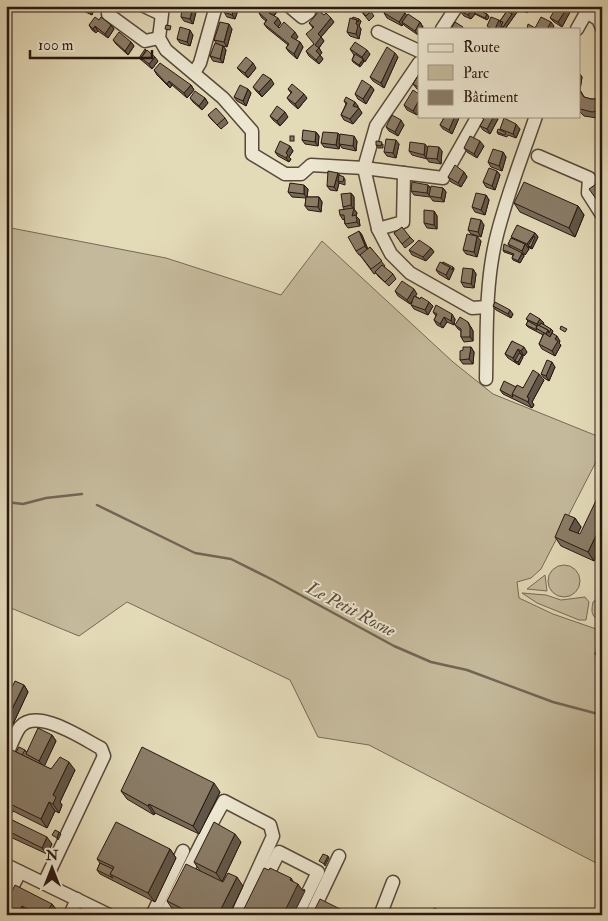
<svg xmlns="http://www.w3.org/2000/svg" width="608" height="921" font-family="'IM FELL Double Pica',serif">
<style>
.green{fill:#c4b99b;stroke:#776856}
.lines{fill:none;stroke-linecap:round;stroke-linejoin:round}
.stream{stroke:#736453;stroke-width:2.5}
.minor-casing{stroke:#58483a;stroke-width:15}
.minor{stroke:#ede7d1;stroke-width:12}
.wall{fill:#776b59;stroke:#2a1710}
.shaded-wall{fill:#615748;stroke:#2a1710}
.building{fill:#8a7c67;stroke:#2a1710}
.labels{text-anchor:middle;stroke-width:4;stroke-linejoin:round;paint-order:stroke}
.water-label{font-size:18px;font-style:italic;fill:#5b4b3c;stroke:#ede7d1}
</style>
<rect width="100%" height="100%" fill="#e3dab8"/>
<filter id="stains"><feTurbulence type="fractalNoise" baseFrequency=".004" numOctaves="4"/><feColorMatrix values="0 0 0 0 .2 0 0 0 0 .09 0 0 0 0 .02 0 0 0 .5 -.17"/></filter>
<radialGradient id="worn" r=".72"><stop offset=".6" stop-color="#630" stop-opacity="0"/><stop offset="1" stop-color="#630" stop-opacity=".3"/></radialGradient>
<g class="green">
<path d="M6,227L166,258L281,295L322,241L453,362L493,394L602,438V450L541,569L531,578L517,582L519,598L553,614L602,631V866L369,745L318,737L290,680L127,602L79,636L6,606Z"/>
<circle cx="564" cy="581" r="16"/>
<path d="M545,575L547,591L527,589Z"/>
<path d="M522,593L546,595L561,600L585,597L589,602L586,620H579L537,603Z"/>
<path d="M599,598L602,599V622C591,616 591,613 593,602Z"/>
</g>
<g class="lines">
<g class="stream">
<path d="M6,502L23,504L46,498L82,494"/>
<path d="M97,505L195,553L231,559L273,580L394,646L431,662L467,670L553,702L602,715"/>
</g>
<g class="minor-casing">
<g id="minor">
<path d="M108,6V14L145,41L159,38"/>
<path d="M144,6L161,14"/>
<path d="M163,6L159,38L166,50L223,98L252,131V154L285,174H301L311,165L364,168L443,178L478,116"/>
<path d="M289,6L302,17L309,12L307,6"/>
<path d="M586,12L598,19L602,28"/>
<path d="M442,29L457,6"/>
<path d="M577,29L590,6"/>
<path d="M378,32L419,51"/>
<path d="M419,63L376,126L364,168L378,229L391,254L410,273L472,308L487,307"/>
<path d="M194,73L200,63L216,6"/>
<path d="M538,156L589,178L588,193L602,215"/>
<path d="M378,229L403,222L404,173"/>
<path d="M486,379C487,333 485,285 496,239C506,197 522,157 536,116"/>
<path d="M6,755C11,747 14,735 20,727C37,707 83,739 101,748L104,756L44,883"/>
<path d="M6,865L109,915"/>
<path d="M6,899L20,872"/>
<path d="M70,915L77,899"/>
<path d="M152,915L183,851"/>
<path d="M165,915L207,832L224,801L270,825L273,836L237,915"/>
<path d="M248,915L279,852L318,872L297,915"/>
<path d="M311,915L339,856"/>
<path d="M383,915L381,913L393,882"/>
</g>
</g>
<use href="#minor" class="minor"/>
</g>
<g class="wall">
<path d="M75,6H94L95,7L92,15L81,10L79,7L78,8Z"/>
<path d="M225,6H238L239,7L235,19L227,17L224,12Z"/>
<path d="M357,6H376L377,7L371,12L374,16L369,21Z"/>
<path d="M508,6H528L529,8L527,13L520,8L505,29H503L501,26L503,23L500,21L507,11L505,9Z"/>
<path d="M474,7L476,9L487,14L489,17L487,20L475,14L471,19L464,16L460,11Z"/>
<path d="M197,8L193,24L184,21L181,17Z"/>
<path d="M274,8L277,12L274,16L281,23L278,27L298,37L295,40L300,42L303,47L297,59L289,52L286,48L288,45L267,28L264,24L266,21L262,18L259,13Z"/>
<path d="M570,12L562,27L554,22L550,18Z"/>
<path d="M384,13L407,16L420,22L423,27L418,35L405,26L403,24L402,26L387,18Z"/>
<path d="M324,15L334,22L321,37L324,41L319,48L322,53L320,55L323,59L319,64L309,56L306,51L314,44L313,28L309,23Z"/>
<path d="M359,19L361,21L359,26L361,29L359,39L350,36L347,32Z"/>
<path d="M99,20L111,25L114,29L108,38L98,31L96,33L92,30L89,25Z"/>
<path d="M232,29L227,47L223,46L226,50L223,63L213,61L210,56L217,44L214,40Z"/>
<path d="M193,35L190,46L180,43L177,39Z"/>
<path d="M113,40L131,42L134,46L128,55L116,44Z"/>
<path d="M350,49L370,54L360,67L353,62L352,60L354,55Z"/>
<path d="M398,57L384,88L373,81L370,77Z"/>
<path d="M139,58L158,61L152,69Z"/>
<path d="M237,68H256L248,78L241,72Z"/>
<path d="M154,70L191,85L194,90L187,98L172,85L170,88L157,75Z"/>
<path d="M579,73L582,77L580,90L584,97L591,99H602V118H597L584,116L579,111Z"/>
<path d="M419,74V90L417,89L413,84Z"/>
<path d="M274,84L262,97L256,91L253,87Z"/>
<path d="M371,86L374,90L366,104L358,99L355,94Z"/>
<path d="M248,89L251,93L246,106L237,101L234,97Z"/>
<path d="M288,89L307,98L298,109L290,102L287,98L291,93Z"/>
<path d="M419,94V110L417,115L407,110L404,105Z"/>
<path d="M190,98H205L208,103L202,110L193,102Z"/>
<path d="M344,101L358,106V108L362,113L353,124L344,120L341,115L346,104Z"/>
<path d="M208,115L225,118L228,123L221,129L211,119Z"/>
<path d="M270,116L288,117L280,126L273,120Z"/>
<path d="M445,116H458L459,118L452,134L443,129L440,125Z"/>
<path d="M481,117L498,119L490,134L483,130L480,126L484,120Z"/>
<path d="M404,125L398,136L389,131L386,127Z"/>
<path d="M500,129H520L516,138L508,135L507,137L498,134L497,132L501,131Z"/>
<path d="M316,132L319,136L318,146L305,144L302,140Z"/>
<path d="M340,136L357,141L356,151L342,148L340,145L339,149L324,147L321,143Z"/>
<path d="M383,144V148H378L376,145Z"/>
<path d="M399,144L396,158L387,156L384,152Z"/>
<path d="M290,146L293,151L289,157L291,159L289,162L278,156L275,152Z"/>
<path d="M484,146L477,158L467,152L464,148Z"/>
<path d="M428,147L442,151L441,164L429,162L427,159L412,155L409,151Z"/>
<path d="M503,152L506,157L502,171L491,167L488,162Z"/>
<path d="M497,171L500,175L495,190L486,187L483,182Z"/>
<path d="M464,172L467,177L461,187L451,182L448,177Z"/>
<path d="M338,173L339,175L345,179V185L339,183L337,191L330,190L327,186Z"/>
<path d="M428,185L431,188H443L446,192L444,202L433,201L430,197L414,195L411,191Z"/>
<path d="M308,189L307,197H319L322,202L321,212L308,210L305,206L306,198L292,197L288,192Z"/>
<path d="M351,193L354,197V209L357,213L356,216L359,219L360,226L348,228L345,224L344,219L343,220L340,215L344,209L343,207Z"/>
<path d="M486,195L489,200L485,215L475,212L472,207Z"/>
<path d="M514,203L578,206L584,215L575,237L520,212Z"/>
<path d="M434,211L437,216V229L427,228L424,223Z"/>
<path d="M484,225L481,237L471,234L468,230Z"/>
<path d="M359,231L362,235L368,249L370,247L385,266L384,267L393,274L396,279L389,286L378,276L376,273L374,274L360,255H359L356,251Z"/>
<path d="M394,233L410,237L414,241L405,248Z"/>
<path d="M535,233L538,237L532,249L527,247L529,249L525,255L522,254L524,256L520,263L513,260L512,258L513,255L504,252L503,250L511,248L508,244L513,238L511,237Z"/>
<path d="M481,241L477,257L466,254L463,250Z"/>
<path d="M431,248L434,252L426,261L412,255L409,250Z"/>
<path d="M453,267L454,269L449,280L439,274L436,270Z"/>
<path d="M473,269L476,274L474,288L464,287L461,282Z"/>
<path d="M395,291L417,294L415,296L433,306L428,315L414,309L411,305L413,300L410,304L398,296Z"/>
<path d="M493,306L513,314L511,318L496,310Z"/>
<path d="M433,312L455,319L454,325L447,322L443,328L437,325L434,320L436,316Z"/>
<path d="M526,319L544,323L543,324L553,331L552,333L560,341L559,343L561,345L555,356L542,349L539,344L543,335L528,327L526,325L528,321Z"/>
<path d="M455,325L471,327L473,331V341L464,342L461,337V331L458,329Z"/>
<path d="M512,341L527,352L524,356L521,354L523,357L519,365L508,358L505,354Z"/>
<path d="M471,347L474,352L473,364H463L460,360L463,350Z"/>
<path d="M555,367L549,381L544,378L541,374Z"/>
<path d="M544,380L532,402L534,405L532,408L503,394L500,390L516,387L523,388Z"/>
<path d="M575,518L581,527L578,533L594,561L561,546L555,537Z"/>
<path d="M602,638V661L600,660L595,654Z"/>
<path d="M24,685L28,692L13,724L6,721V699Z"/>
<path d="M52,735L56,741L44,766L51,769L75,770L60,802L62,805L59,813L55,811L47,828L13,811L9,818L52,844L47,854L6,835V813L8,808L6,807V757L16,752L25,750L26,752Z"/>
<path d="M121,791L220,792L199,834L155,813L154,815L127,799Z"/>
<path d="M241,842L222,882L243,886L229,915H183L173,910L167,901L200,871L194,862Z"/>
<path d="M170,849L176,858L155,902L100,874L97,870L100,863L97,859Z"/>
<path d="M6,903L52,904L58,912L57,915H6Z"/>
</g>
<g class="shaded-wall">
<path d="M91,6H94L95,7L92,15L89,11Z"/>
<path d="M193,6H196L197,8L193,24L190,19Z"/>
<path d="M235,6H238L239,7L235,19L232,15Z"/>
<path d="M515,6H519L520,8L505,29H504L503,27L512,14L511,12Z"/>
<path d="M528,6L529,8L527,13L526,10Z"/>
<path d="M474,7L477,11L474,13L475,14L471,19L468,15Z"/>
<path d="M274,8L277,12L272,17L269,13Z"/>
<path d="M567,8L570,12L562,27L558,22Z"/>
<path d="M405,13L408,17L402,22L403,24L402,26L399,22Z"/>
<path d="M487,14L489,17L487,20L485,18Z"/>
<path d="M278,18L281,23L277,28L274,23Z"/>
<path d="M331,18L334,22L321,37L324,41L318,49L315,45L318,34Z"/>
<path d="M359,19L361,21L359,26L361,29L359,39L356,34V24L357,20Z"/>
<path d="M499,20L502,25L500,29H495Z"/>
<path d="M420,22L423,27L422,29H419V33L418,35L415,31Z"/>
<path d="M551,22L554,26L553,29H547Z"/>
<path d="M229,24L232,29L227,47L224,42Z"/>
<path d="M111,25L114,29L108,38L105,34Z"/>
<path d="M95,26L98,31L96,33L93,29Z"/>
<path d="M190,30L193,35L190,46L187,42Z"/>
<path d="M295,32L298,37L294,42L291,37Z"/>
<path d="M131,42L134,46L128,55L125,51Z"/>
<path d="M300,42L303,47L297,59L294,54Z"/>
<path d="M223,46L226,50L223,63L220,59Z"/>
<path d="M319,48L322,53L320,55L323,59L319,64L316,60V51Z"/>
<path d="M367,50L370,54L365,62L362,57Z"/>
<path d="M395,53L398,57L384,88L381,83Z"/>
<path d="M155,57L158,61L152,69L149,64Z"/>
<path d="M363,59L364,61L360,67L359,65Z"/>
<path d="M253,63L256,68L248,78L245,73Z"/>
<path d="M579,73L582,77L580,90L588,104L579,90Z"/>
<path d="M271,79L274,84L262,97L259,92Z"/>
<path d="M169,81L172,85L170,88L167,84Z"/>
<path d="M191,85L194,90L187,98L184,93Z"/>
<path d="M371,86L374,90L366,104L363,99Z"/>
<path d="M248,89L251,93L246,106L243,101Z"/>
<path d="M304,94L307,98L298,109L295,104Z"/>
<path d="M205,98L208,103L202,110L199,106Z"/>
<path d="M419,100V110L417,115L413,111Z"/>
<path d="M355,102L358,106L356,110L353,106Z"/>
<path d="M359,108L362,113L353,124L350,119Z"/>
<path d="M285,112L288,117L280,126L277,121Z"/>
<path d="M455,116H458L459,118L452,134L449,130Z"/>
<path d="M494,116H496L498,119L490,134L487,129Z"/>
<path d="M401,120L404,125L398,136L395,132Z"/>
<path d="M516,124L520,129L516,138L513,134Z"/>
<path d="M316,132L319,136L318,146L315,142Z"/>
<path d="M338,133L341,137L339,149L336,145Z"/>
<path d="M354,136L357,141L356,151L353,146Z"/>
<path d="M396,140L399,144L396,158L393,153Z"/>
<path d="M480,141L484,146L477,158L474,154Z"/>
<path d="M425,144L428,148L426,158L424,155Z"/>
<path d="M290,146L293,151L289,157L291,159L289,162L286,158V153Z"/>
<path d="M439,147L442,151L441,164L437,159Z"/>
<path d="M503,152L506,157L502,171L499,166Z"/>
<path d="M497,171L500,175L495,190L492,186Z"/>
<path d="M464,172L467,177L461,187L458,183Z"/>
<path d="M338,173L341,177L338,181L339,183L337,191L334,187Z"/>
<path d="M304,185L308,189L307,198L304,194Z"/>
<path d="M428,185L431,189L430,196L427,193Z"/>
<path d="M443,188L446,192L444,202L441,198Z"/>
<path d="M351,193L354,197V209L357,213L356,216L359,219L360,226L352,216L353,209L351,205Z"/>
<path d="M486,195L489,200L485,215L481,210Z"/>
<path d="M319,197L322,202L321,212L318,207Z"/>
<path d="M578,206L584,215L575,237L569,228Z"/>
<path d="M434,211L437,216V229L434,225Z"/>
<path d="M481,220L484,225L481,237L478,232Z"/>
<path d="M359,231L362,235L368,251L365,246Z"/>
<path d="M535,233L538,237L532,249L531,247L528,246L530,248L527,244Z"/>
<path d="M477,236L481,241L477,257L474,252Z"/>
<path d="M525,244L529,249L525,255L522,251Z"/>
<path d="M431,248L434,252L426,261L423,257Z"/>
<path d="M522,253L524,256L520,263L518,261Z"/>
<path d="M450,267H453L454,269L449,280L446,275Z"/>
<path d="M473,269L476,274L474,288L471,284Z"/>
<path d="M414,289L417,294L410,304L407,300Z"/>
<path d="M429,302L433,306L428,315L425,310Z"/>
<path d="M510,310L513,314L511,318L508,314Z"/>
<path d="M452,314L455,319L454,325L451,321Z"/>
<path d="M444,317L447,322L443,328L440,324Z"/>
<path d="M540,319L544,323L541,328L539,327L537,324Z"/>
<path d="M468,322L473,331V341L470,337Z"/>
<path d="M551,329L553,331L549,338L546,334L548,330Z"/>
<path d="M557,336L560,341L559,343L561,345L555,356L552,351L555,339Z"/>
<path d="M471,347L474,352L473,364L469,359Z"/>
<path d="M524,347L527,352L524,356L521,351Z"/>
<path d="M518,349L521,354L517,362L515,361L516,363L513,358Z"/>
<path d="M522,355L523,357L519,365L518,362Z"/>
<path d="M552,362L555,367L549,381L546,376Z"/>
<path d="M539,374L544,380L532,402L534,405L532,408L528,402L527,397Z"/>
<path d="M575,518L581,527L575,539L569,530Z"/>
<path d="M602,523V545L594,561L588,552Z"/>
<path d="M24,685L28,692L13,724L8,717Z"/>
<path d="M52,735L56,741L44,767L39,761Z"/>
<path d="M69,762L75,770L60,802L62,805L59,813L53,804V795Z"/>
<path d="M214,783L220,792L199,834L193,826Z"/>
<path d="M49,802L55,811L47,828L41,819Z"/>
<path d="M149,804L155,813L154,815L148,806Z"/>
<path d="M12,809L13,811L6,824V819Z"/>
<path d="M59,832L61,834L58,840L57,838Z"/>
<path d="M235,834L241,842L222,882L216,873Z"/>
<path d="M47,837L52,844L47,854L42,848Z"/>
<path d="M170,849L176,858L155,902L148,893Z"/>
<path d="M328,856L329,858L325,866L324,864Z"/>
<path d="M237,877L243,886L229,915H218Z"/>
<path d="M291,878L297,887L298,884L303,891L304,889L305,891L293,915H283Z"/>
<path d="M52,904L58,912L57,915H45Z"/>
<path d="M22,906L28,915H18Z"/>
</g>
<g class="building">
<path d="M79,6H91L89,11Z"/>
<path d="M182,6H193L190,19L181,17Z"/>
<path d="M225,6H235L232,15L224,12Z"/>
<path d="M265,6H272L274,8L269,13L278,18L274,23L279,28L284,22L295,32L291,37L300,42L294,54L286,48L289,44L264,24L267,20L259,13Z"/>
<path d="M357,6H370L367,8L370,12L366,16Z"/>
<path d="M389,6H395L405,13L399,22L384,13Z"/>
<path d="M463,6H473L474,7L468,15L460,11Z"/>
<path d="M508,6H515L511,12L505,9Z"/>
<path d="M519,6H528L526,10Z"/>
<path d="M557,6H565L567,8L558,22L550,18Z"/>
<path d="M476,9L487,14L485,18L474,13Z"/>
<path d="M319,11L324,15L326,13L331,18L318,34L321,37L315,45L319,48L316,51L320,55L316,60L306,51L314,44L306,34L314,27L309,23Z"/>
<path d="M507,11L512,14L503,27L501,26L503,22L500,21Z"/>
<path d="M408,14L420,22L415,31L402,22Z"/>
<path d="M95,17L99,20L101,17L111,25L105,34L95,26L93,29L89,25Z"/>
<path d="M353,17L359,19L358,22L357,20L352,19Z"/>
<path d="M491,17L499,20L495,29H492L487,26Z"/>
<path d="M541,17L551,22L547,29H538L535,28Z"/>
<path d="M350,18L357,20L356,24L358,25L356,34L347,32Z"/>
<path d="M220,22L229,24L224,42L214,40Z"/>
<path d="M455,22L463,27L462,29H451Z"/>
<path d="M528,24L537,29H527Z"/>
<path d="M166,25L171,26L170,30L165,29Z"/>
<path d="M180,27L190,30L187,42L177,39Z"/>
<path d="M119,32L131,42L125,51L113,40Z"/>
<path d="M355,42L367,50L362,57L350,49Z"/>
<path d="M215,43L223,46L220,59L210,56Z"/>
<path d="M387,47L395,53L381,83L370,77Z"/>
<path d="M145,49L146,50L141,58L142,60L139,58Z"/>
<path d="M147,50L155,57L149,64L141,58Z"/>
<path d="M355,54L363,59L359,65L352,60Z"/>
<path d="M246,57L253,63L245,73L237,68Z"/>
<path d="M160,63L191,85L184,93L169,81L167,84L154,70Z"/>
<path d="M263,74L271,79L259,92L253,87Z"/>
<path d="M419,74V84L418,87L413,84Z"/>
<path d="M362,80L371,86L363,99L355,94Z"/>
<path d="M292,84L304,94L295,104L287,98L292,92L288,89Z"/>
<path d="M240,85L248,89L243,101L234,97Z"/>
<path d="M413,90L419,94V100L413,111L404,105Z"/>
<path d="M579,90L584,97L591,99H602V110L592,112L580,109Z"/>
<path d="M195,91L205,98L199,106L190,98Z"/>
<path d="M346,97L355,102L353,106L359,108L350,119L341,115L347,103L344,101Z"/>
<path d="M277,106L285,112L277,121L270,116Z"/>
<path d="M216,108L225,118L217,125L208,115Z"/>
<path d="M392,115L401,120L395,132L386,127Z"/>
<path d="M445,116H455L449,130L440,125Z"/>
<path d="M482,116H494L487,129L480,126L484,119L481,117Z"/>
<path d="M504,118L516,124L513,134L500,129Z"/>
<path d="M498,129L506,133L505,135L497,132Z"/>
<path d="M303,130L316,132L315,142L302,140Z"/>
<path d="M323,132L338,133L336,145L321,143Z"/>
<path d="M340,134L354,136L353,146L339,144Z"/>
<rect x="290" y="136" width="4" height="5"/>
<path d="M470,136L480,141L474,154L464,148Z"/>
<path d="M386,139L396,140L393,153L384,152Z"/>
<path d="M280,141L290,146L286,153L288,155L286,158L275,152Z"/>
<path d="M376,141L382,142L381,146L376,145Z"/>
<path d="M410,142L425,144L424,155L409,151Z"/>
<path d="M428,146L439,147L437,159L426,158Z"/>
<path d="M493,149L503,152L499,166L488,162Z"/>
<path d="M455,165L464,172L458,183L448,177Z"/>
<path d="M489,168L497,171L492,186L483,182Z"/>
<path d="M328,171L338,173L334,187L327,186Z"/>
<path d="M339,175L344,177L343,182L338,181Z"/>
<path d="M602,180V207L589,189Z"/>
<path d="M412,182L428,185L427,193L411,191Z"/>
<path d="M524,182L578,206L569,228L514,203Z"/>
<path d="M290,183L304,185V194L288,192Z"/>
<path d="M431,186L443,188L441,198L429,196Z"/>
<path d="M351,193V205L343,207L341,194Z"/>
<path d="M476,193L486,195L481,210L472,207Z"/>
<path d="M306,197H319L318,207L305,206Z"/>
<path d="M354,208L352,216L356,215L357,222L345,224L344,215H340L339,210Z"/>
<path d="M424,210L434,211V225L424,223Z"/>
<path d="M471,218L481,220L478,232L468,230Z"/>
<path d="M517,225L535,233L527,244L511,237Z"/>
<path d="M402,227L410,237L402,244L394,233Z"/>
<path d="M359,231L365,246L356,251L348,237Z"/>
<path d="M467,234L477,236L474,252L463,250Z"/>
<path d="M534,236L535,237L531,247L528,246Z"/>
<path d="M511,238L525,244L522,251L508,244Z"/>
<path d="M419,240L431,248L423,257L409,250Z"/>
<path d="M504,244L522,253L518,261L512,258L514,254L503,250Z"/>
<path d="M370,247L382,261L371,269L360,255Z"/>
<path d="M440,262L450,267L446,275L436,270Z"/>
<path d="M443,262L453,267L452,270L450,267L442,263Z"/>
<path d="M382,265L393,274L385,282L375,272Z"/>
<path d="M463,268L473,269L471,284L461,282Z"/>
<path d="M402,281L414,289L407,300L395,291Z"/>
<path d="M414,296L420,299L421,297L429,302L425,310L411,305Z"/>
<path d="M495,302L510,310L508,314L493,306Z"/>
<path d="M436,305L452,314L451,321L444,317L440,324L434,320L437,314L433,312Z"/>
<path d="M530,313L540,319L537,324L526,319Z"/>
<path d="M460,317L468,322L470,327V337H461V329L455,325Z"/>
<path d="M528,321L537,326L536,328L537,330L526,325Z"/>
<path d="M541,323L551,329L549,333L548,330L539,326Z"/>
<path d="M538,325L548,330L546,334L536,328Z"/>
<path d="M561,326L567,329L565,332L560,329Z"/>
<path d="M544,333L550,337L552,333L557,336L555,339L558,341L552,351L539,344Z"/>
<path d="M512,341L524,347L521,351L518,349L513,358L505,354Z"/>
<path d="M463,347H471L469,359L460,360V351L463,350Z"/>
<path d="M519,353L522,355L518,362L515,361Z"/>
<path d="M547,360L552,362L546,376L541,374Z"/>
<path d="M533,370L539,374L527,397L529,398L528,402L512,394L517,385L523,388Z"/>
<path d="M504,381L516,387L512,394L513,397L500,390Z"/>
<path d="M602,488V523L588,552L555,537L565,514L575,518L569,530L580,534Z"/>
<path d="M602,638V657L595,654Z"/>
<path d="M15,681L24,685L8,717L6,716V699Z"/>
<path d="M38,728L52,735L39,761L26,754Z"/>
<path d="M19,747L25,750L22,755L16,752Z"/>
<path d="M142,747L214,783L193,826L149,804L148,806L121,791Z"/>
<path d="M10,749L51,769L60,757L69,762L53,795L56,797L53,804L49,802L41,819L6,802V757Z"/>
<path d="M9,807L12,809L7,817H6V813Z"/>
<path d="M6,817L47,837L42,848L6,830Z"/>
<path d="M116,822L170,849L148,893L110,874L114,867L97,859Z"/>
<path d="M214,822L235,834L216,873L194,862Z"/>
<path d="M55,830L59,832L57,838L52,835Z"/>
<path d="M323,854L328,856L324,864L319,861Z"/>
<path d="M100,863L113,869L110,874L113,878L97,870Z"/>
<path d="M186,864L223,882L228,873L237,877L218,915H195L167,901Z"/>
<path d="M264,868L269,870L270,868L291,878L290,880L298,884L283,915H241Z"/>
<path d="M15,885L52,904L45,915H40L22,906L18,915H6V903Z"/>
<path d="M320,899L352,915H312Z"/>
<path d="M434,908L445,913L444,915H436L432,913Z"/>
<path d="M360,910L370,915H357Z"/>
</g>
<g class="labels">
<g class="water-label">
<text transform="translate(351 609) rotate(28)" y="6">Le Petit Rosne</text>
</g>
</g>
<rect width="608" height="921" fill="none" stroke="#e3dab8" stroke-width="25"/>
<rect x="8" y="8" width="593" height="906" fill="none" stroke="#2a1710" stroke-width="2.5"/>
<rect x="12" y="12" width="583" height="896" fill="none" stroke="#2a1710"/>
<rect x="418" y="28" width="162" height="90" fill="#ede7d1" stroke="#9f9484"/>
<rect x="428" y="44" width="25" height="8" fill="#ede7d1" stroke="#9f9484"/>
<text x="463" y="52" font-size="15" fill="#2a1710">Route</text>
<rect x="428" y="65" width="25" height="15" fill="#c4b99b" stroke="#9f9484"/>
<text x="463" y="78" font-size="15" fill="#2a1710">Parc</text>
<rect x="428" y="90" width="25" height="15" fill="#8a7c67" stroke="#9f9484"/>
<text x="463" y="102" font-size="15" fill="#2a1710">Bâtiment</text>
<g transform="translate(52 868)" stroke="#ede7d1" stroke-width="4" paint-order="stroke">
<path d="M0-4L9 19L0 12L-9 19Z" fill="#2a1710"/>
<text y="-8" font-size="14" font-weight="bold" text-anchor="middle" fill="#2a1710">N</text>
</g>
<path d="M30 50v8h122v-8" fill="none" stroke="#2a1710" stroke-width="2.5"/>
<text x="38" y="50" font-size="15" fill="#2a1710" stroke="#ede7d1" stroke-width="4" paint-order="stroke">100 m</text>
<rect width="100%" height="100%" filter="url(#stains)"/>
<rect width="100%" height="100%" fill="url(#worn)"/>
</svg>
